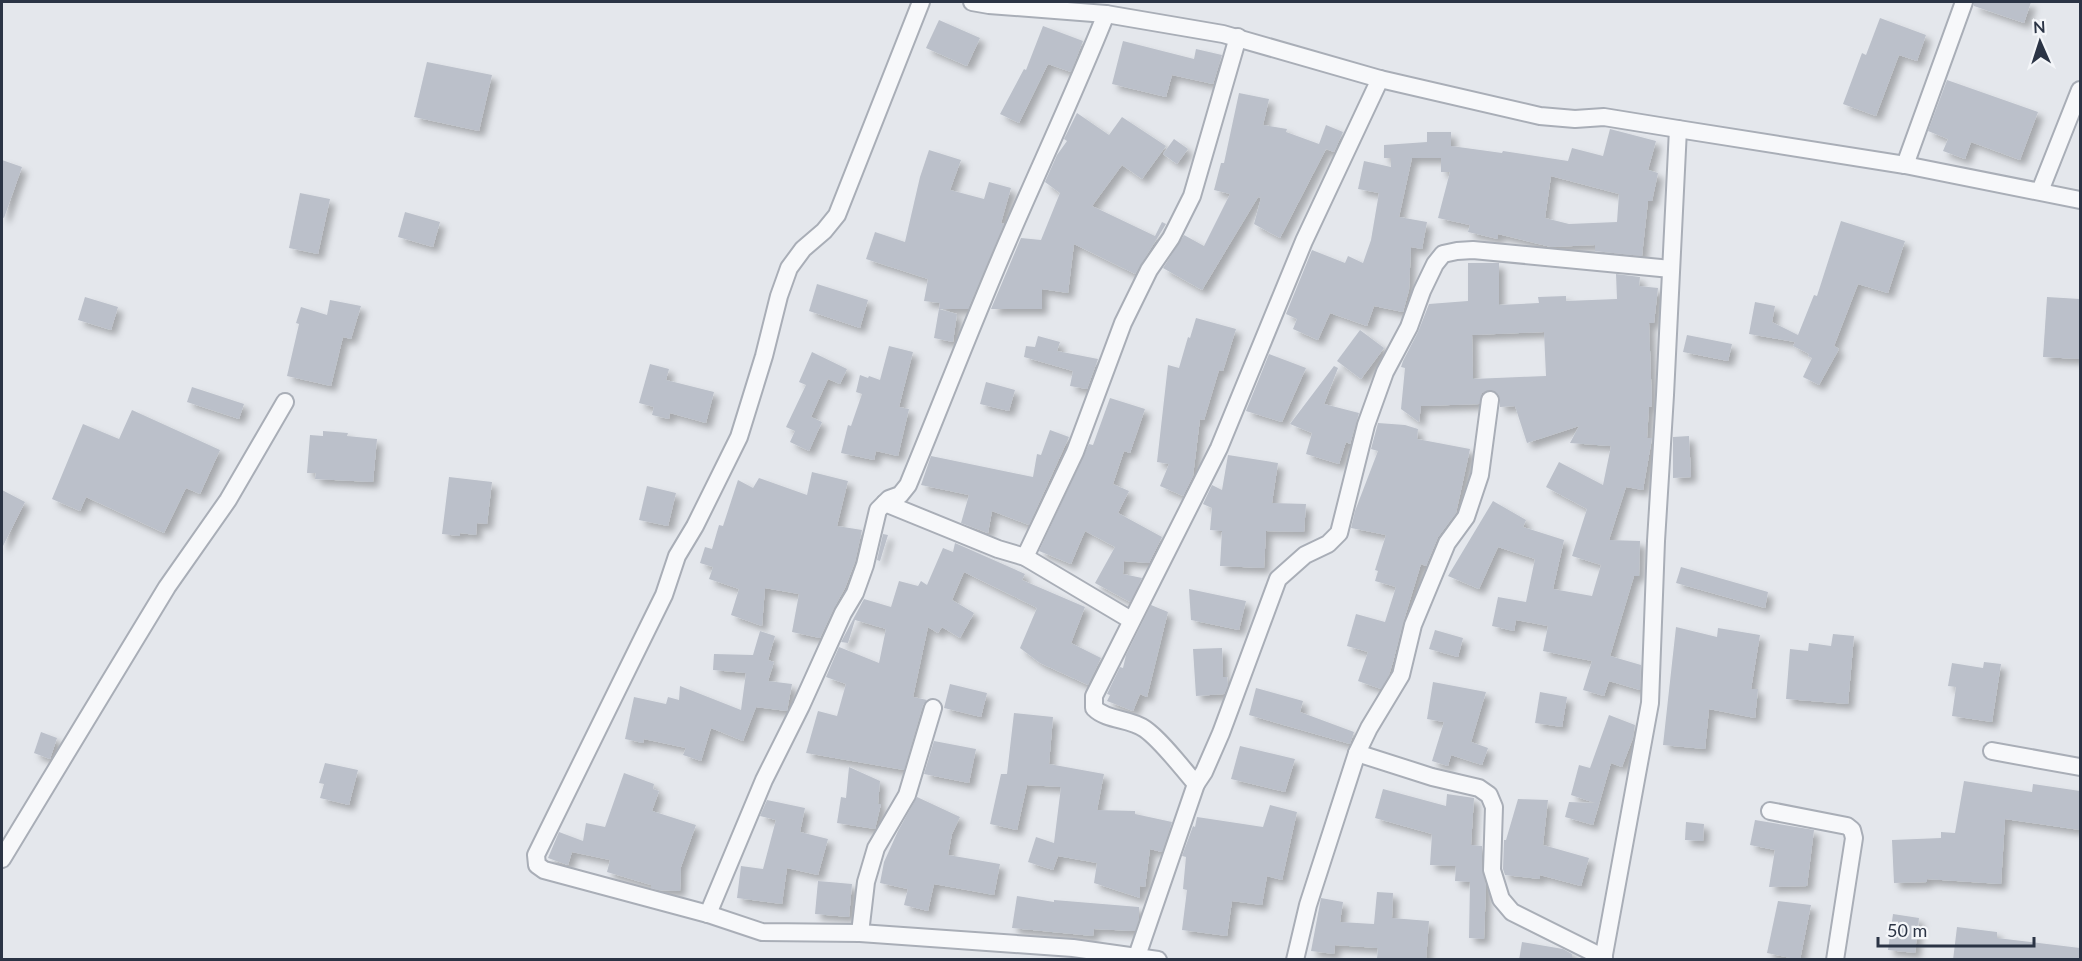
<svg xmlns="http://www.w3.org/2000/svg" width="2082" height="961" font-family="Lato,sans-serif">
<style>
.building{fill:#bbc0ca;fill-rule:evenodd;filter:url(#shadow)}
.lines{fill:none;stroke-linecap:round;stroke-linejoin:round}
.street-casing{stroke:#a9aeb7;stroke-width:20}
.street{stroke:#f7f8fa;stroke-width:16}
</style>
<defs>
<filter id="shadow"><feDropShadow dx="5.5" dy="5.5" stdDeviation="3" flood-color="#0004"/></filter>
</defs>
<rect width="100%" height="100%" fill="#e4e7ec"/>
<g class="building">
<path d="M1974,2H2031L2024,23L1974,6Z"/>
<path d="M1880,18L1926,35L1917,61L1899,55L1876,116L1843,104L1862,53L1866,55Z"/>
<path d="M939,20L980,38L967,66L926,48Z"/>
<path d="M1043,26L1083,41L1071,72L1048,64L1019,123L1000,114L1024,69L1026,70Z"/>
<path d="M1123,41L1194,59L1196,49L1222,55L1213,84L1172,75L1166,97L1112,84Z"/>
<path d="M427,62L492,75L479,131L414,117Z"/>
<path d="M1947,80L2038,112L2020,160L1971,142L1965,159L1943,151L1948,139L1928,131Z"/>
<path d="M1239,93L1269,99L1263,125L1287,129L1286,132L1319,144L1326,125L1343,132L1334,152L1326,149L1280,238L1254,224L1261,198L1258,197L1202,290L1163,268L1184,235L1204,246L1230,194L1214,190L1221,163H1224Z"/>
<path d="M1077,113L1109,135L1122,117L1166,146L1142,179L1122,165L1092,206L1155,236L1162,222L1166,224L1135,274L1074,244L1068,293L1042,289V309H991L1021,238L1041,240L1060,193L1045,182L1057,155L1067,141L1064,139Z"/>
<path d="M1610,129L1656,141L1648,170L1658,173L1652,201H1648L1642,256L1595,251V245L1551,247L1498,234V239L1468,232L1470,225L1438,218L1450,172H1441V158H1412L1399,217L1427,222L1422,249L1411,247L1409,290L1403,312L1374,306L1367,326L1330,313L1318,340L1293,329L1297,319L1286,314L1312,250L1345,263L1348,256L1363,263L1371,240L1379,193L1358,189L1364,161L1391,167V158H1384V145L1427,142V132H1451V146L1502,153L1503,151L1568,161L1572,148L1603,156ZM1551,176L1619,194L1617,222L1569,224L1545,218Z"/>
<path d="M1174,139L1188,149L1177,164L1163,154Z"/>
<path d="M929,150L961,160L950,190L984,199L989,182L1011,188L1001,223L1004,224L968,309H939L957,314L953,342L934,338L940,303L924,301L928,279L866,259L875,232L905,242L920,177Z"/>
<path d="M2,160L22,167L4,218L2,217Z"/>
<path d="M300,193L330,199L318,254L289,248Z"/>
<path d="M405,212L440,222L433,247L398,237Z"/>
<path d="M1841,221L1905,241L1888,293L1858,284L1834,346L1839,349L1819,385L1803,377L1812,358L1808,356L1809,354L1793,346L1795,342L1749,334L1755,302L1775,306L1772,322L1798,335L1814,295L1817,296Z"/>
<path d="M1468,263H1499V305L1539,303L1538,297L1566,296V301L1617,299L1616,274L1640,277L1639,286L1658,288L1654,323H1649L1652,406L1649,407L1647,438H1652L1643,490L1626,487L1609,540L1640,541L1639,576H1634L1610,656L1641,665L1640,690L1609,681L1604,696L1583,690L1592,661L1543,651L1548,626L1516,620L1514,631L1492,626L1498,597L1526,602L1535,559L1498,547L1479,589L1448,576L1493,501L1526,520L1523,527L1564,540L1553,589L1592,596L1601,565L1572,556L1587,509L1546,487L1559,462L1603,485L1611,446L1570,443L1579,426L1527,443L1515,406L1500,407L1499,395L1492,390L1482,393L1479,404L1421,406L1419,422L1401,409L1405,368L1401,367L1403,361L1418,332L1429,304L1468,301ZM1544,332L1546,376L1473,379L1472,335Z"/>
<path d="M817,284L868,300L860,328L809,311Z"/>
<path d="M85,297L118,307L111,330L78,320Z"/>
<path d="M2047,297L2080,299V359L2043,357Z"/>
<path d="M330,300L361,306L351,339L343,337L331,386L287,376L299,324L296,323L301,307L327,315Z"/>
<path d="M1196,318L1236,329L1223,371L1219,370L1204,420L1200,419L1193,476L1183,496L1160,486L1169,464L1157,462L1168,365L1179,368L1188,337L1190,338Z"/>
<path d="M1360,330L1384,348L1361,379L1337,361Z"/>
<path d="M1687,335L1732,344L1728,361L1683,352Z"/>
<path d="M1038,336L1060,342L1057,351L1098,359L1087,389L1070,386L1073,371L1024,357L1026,346L1035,347Z"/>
<path d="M889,346L913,352L899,407L909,409L898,456L876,451L874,460L841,453L848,425L851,426L862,394L856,392L860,375L868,378L869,376L880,380Z"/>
<path d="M812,352L847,369L840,384L828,379L811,417L822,422L809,451L790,442L795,431L786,427L806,385L799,382Z"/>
<path d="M1269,354L1306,368L1282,422L1246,411Z"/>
<path d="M650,364L669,369L666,380L714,392L706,423L670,413L669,419L652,415L654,407L639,403Z"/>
<path d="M1334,366L1338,368L1324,404L1359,413L1350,444L1346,442L1339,464L1306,454L1312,433L1290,424Z"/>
<path d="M986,382L1015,390L1009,411L980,404Z"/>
<path d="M192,387L244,404L239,419L187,402Z"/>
<path d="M1110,398L1145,409L1130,453L1124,451L1113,484L1129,491L1118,513L1162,537L1149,563L1124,561L1123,574L1142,578L1130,602L1095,583L1115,547L1085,531L1071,564L1039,551L1089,444L1093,445Z"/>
<path d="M132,410L220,450L200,494L186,488L164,533L86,497L80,511L52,499L83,424L119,439Z"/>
<path d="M1378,423L1405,425L1418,429L1417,439L1470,449L1456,513L1438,537L1426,566L1421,564L1403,623L1393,662L1389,675L1381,689L1358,681L1368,652L1347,646L1356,614L1385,622L1396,587L1375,581L1378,571L1375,570L1386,535L1351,528L1355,511L1378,451L1371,449Z"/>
<path d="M1050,430L1069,437L1029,525L992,511L988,533L961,523L969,495L921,485L931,456L1033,477L1037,454L1041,455Z"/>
<path d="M323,431L348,433L347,436L377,439L373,482L315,479L316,473H307L310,435L323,436Z"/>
<path d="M1689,436L1691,477L1673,478V437Z"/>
<path d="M1228,455L1278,463L1272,503L1306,504L1304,532L1266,531L1264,568L1220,566L1222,531L1210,530L1212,508L1203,504L1212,485L1222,490Z"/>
<path d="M812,472L848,481L837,526L862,530L855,562L845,588L834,608L820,638L792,632L799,594L765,588L762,626L731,615L739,589L709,579L713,567L700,563L705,547L712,549L719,525L723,526L738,480L753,488L759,478L807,495Z"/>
<path d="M449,477L492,482L487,524L477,523L476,535L460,533V536L442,534Z"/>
<path d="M647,486L676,493L668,526L639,520Z"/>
<path d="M2,490L25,502L2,548Z"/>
<path d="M883,534L888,535L880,561L877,560Z"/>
<path d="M955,543L1025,574L1022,580L1085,607L1071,643L1101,658L1088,685L1040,663L1020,648L1037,608L964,572L952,600L974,613L960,638L942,627L938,633L928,627L913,697L927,700L923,705L904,770L806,753L818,711L837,716L846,684L826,677L839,647L879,663L886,629L855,620L848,643L841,642L864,599L891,607L899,581L918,586L921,581L927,585L943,548L953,552Z"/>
<path d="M1681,567L1768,592L1765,608L1676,583Z"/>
<path d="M1189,589L1246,601L1239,630L1191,620Z"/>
<path d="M1151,605L1168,612L1147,697L1140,694L1133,711L1107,701L1110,695L1107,694L1120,667L1123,668L1126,655Z"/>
<path d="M1676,627L1717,637L1718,628L1760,635L1751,689H1758L1755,718L1709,709L1705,749L1663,745Z"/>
<path d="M1435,630L1463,638L1458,657L1429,649Z"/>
<path d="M760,631L775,636L768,660L774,662L768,681L792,684L787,711L756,707L743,741L711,728L701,761L683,755L686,748L644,739L643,743L625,739L634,697L666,704L668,697L679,700L680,686L741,710L746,673L713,670L714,654L753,655Z"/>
<path d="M1833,634L1854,636L1848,704L1786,699L1790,649L1808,651L1809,643L1831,646Z"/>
<path d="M1222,648L1223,677H1227L1228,685L1224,694L1196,696L1193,649Z"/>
<path d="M1984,662L2001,664L1992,722L1952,716L1956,687L1948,686L1952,663L1983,668Z"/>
<path d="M1433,682L1486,692L1471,742L1488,748L1482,765L1451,755L1448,766L1432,761L1444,722L1427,719Z"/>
<path d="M950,684L987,693L981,717L944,708Z"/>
<path d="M1256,688L1303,701L1300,712L1354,732L1350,744L1249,715Z"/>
<path d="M1540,692L1567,697L1562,727L1535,723Z"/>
<path d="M1014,713L1053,717L1049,764L1104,774L1097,810L1135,811V814L1172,822L1162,852L1150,849L1145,887L1140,886V898L1094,883L1097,863L1058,856L1053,870L1028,862L1036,837L1054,843L1061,787L1027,785L1017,830L990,824L1001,774H1007Z"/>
<path d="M1609,715L1635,725L1633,738L1622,767L1611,763L1593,825L1565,817L1569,802L1595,803L1571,795L1579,765L1590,768Z"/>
<path d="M41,732L57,738L50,759L34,753Z"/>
<path d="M934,741L976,749L969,783L924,774Z"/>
<path d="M1240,746L1295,759L1285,792L1231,779Z"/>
<path d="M325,763L358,770L349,805L320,798L324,784L319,783Z"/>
<path d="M849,767L880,781L878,804H881L875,829L837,823L841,797L846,798Z"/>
<path d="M624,773L654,784L653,789L659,791L652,811L696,825L681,867L680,891L658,890L651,888V885L607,872L610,860L572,852L568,865L548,858L559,832L583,841L586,823L605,827Z"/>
<path d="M1964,781L2032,792L2033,784L2080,791V830L2005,819L2001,884L1927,879V882L1894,883L1892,840L1941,838V832L1955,833Z"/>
<path d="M1383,789L1446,806L1447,794L1474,798L1471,845L1482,846V870L1486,886L1484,939L1469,938L1470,882L1455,881L1456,866L1430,865L1432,834L1375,818Z"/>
<path d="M917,797L960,817L952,834L948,855L1000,864L994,895L934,884L928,911L904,905L908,889L880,883L884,862L898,831Z"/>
<path d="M1518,799L1548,800L1543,845L1589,858L1581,886L1540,875V879L1505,875L1503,869L1504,840H1506Z"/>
<path d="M767,800L805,808L800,832L828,839L818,875L787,868L782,904L737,898L741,866L763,869L776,820L760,816Z"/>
<path d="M1270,805L1297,812L1282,880L1267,876L1262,905L1232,901L1227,936L1182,930L1187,890L1183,889L1186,857L1182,856L1193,826L1195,827L1197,817L1263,827Z"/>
<path d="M1755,820L1814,830L1807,886L1769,887L1775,850L1750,845Z"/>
<path d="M1686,822L1704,824L1703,841L1685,840Z"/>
<path d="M818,881L852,884L849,917L815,914Z"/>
<path d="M1377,892L1393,893L1392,918L1429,921L1426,960L1377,959L1378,948L1335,945L1334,954L1311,951L1321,898L1343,902L1340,922L1374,924Z"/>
<path d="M1017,896L1054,902V900L1139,907V919L1135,931L1094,929L1093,936L1012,928Z"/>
<path d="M1778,901L1811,905L1800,960L1767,953Z"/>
<path d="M1893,914L1919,918L1915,953L1888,950Z"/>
<path d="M1957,927L1997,932V938L2080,948V960H1953Z"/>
<path d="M1522,942L1563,949L1572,954V960H1519Z"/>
</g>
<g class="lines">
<g class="street-casing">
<g id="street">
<path d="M921,2L837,215L824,231L803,249L789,268L779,296L764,356L739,437L695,526L677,556L664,595L536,855L537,865L544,870L708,914L762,932L860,933L1073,948L1158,960"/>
<path d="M972,2L989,5L1106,14L1223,34L1380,79L1540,116L1575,119L1604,117L1678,129L1905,165L2080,200"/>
<path d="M1905,165L1964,2"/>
<path d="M2040,191L2080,90"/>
<path d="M885,503L998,549L1025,557L1131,620"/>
<path d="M1025,557L1075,452L1123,323L1149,270L1171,238L1192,196L1238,37"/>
<path d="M1992,751L2080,767"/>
<path d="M1357,753L1432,777L1479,788L1489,795L1494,807L1492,870L1501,899L1512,912L1604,958"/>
<path d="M1196,784L1204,772L1221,733L1278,579L1305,555L1328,544L1339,533L1366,425L1385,372L1409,327L1422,291L1435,264L1443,254L1457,251L1473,250L1671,269"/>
<path d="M1770,811L1847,826L1852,830L1854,838L1835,960"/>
<path d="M2,859L167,587L228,500L285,402"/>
<path d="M708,914L764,780L801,706L843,613L855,593L865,565L878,510L889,499L900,495L908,485C941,405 972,324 1006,245C1039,168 1075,92 1106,14"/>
<path d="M860,933L866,882L876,848L907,795L933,708"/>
<path d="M1137,956L1196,784C1182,768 1162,741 1145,729C1130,718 1107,721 1094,708V696L1219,448L1304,241L1380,79"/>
<path d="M1295,960L1308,905L1357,753L1369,728L1401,675L1413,625L1447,543L1466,517L1480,475L1490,400"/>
<path d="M1603,960L1650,703L1656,541L1665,395L1678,129"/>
</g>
</g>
<use href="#street" class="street"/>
</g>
<rect width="2082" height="961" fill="none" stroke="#2b3445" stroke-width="6"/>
<g transform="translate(2040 42) rotate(357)" stroke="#f4f6f9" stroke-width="4.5" paint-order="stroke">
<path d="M0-4.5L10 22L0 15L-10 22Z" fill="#2b3445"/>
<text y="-9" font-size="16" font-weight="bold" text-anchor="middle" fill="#2b3445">N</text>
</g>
<path d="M1878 937v9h156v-9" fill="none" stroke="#2b3445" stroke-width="3"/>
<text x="1887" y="937" font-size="18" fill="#2b3445" stroke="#f4f6f9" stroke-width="4.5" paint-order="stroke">50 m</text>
</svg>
